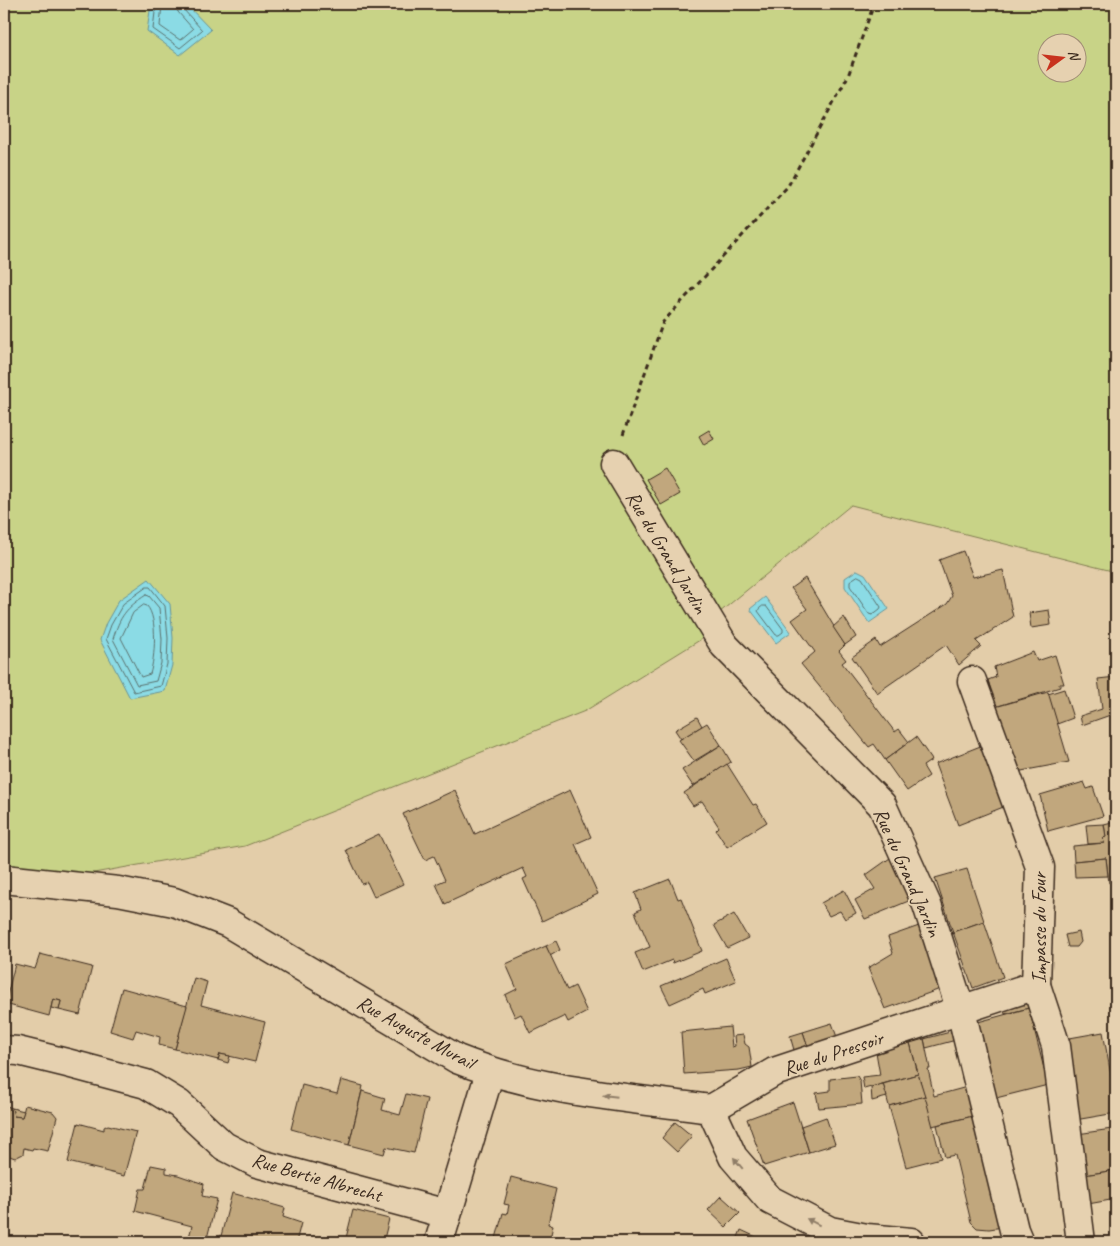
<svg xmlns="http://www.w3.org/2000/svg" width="1120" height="1246" font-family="Caveat,sans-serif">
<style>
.green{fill:#c8d387;stroke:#827e52;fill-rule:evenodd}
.water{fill:#8bdbe5;stroke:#6b9495}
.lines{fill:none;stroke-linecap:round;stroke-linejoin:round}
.shore{stroke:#5b716e;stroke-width:1}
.building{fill:#c1a77d;stroke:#3b2a1e}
.minor-casing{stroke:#3b2a1e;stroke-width:31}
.path{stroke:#3b2a1e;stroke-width:3;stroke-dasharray:5 4;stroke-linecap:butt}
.minor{stroke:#e6d1b0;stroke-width:28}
.oneway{fill:#907e67}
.labels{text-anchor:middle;stroke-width:4;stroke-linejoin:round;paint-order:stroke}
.street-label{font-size:20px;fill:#3b2a1e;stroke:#e6d1b0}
</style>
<rect width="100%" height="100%" fill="#e3cda9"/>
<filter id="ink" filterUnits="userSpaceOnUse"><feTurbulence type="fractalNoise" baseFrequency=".02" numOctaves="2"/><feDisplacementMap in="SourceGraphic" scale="10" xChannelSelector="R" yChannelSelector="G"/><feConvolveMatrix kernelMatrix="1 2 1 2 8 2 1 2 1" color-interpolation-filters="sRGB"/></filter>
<g filter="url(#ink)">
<path class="green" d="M4,4H1116V572L851,505L703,626L708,635L585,711L245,846L4,889ZM1048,42H1078V72H1048ZM623,451L698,617L614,464Z"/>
<g class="water">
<path d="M151,4H186L211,30L180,55L147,31Z"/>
<path d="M857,570L865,574L889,609L869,623L845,587V578Z"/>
<path d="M149,579L170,604L173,638L172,665L165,691L130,698L100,640L106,623L119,600Z"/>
<path d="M765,597L791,632L776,643L750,609Z"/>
</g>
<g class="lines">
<g class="shore">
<path d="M156,4L153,29L180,48L202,30L183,9L182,4"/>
<path d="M162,4L160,26L180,40L193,29L178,12L176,4"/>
<path d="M858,576L862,578L881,607L880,609L872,615L869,614L850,586V581Z"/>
<path d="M147,587H150L165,606L168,638L167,664L161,686L134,692L106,639L111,625L123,604Z"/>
<path d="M146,595L149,596L159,608L162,639L161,663L156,681L137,685L113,639C120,616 126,608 146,595Z"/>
<path d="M144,605L147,606C158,618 155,658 150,674L141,677L121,638L133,613Z"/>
<path d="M763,606H766L783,629V632L779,635H776L758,611L759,609Z"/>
</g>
</g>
<g class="building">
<path d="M709,430L714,439L704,445L699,436Z"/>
<path d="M665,468L680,494L661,505L646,479Z"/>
<path d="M963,551L973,577L1003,570L1013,617L976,641L981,646L959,665L946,645L877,693L852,657L876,640L880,647L947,604L952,596L939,560Z"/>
<path d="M805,578L845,645L839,651L846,660L842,663L895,732L899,729L909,742L885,760L874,744L869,747L801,664L815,652L792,620L807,609L791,588Z"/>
<path d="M1049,610L1051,625L1031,628L1029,613Z"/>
<path d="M844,617L856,637L845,645L833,627Z"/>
<path d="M1033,652L1037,661L1055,655L1064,684H1059L1060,687L995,707L988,680L996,677L994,667Z"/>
<path d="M1116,677V713L1082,725L1080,716L1102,709L1098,679Z"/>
<path d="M1064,689L1073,718L1057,724L1048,694Z"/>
<path d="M1048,692L1069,762L1016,772L995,707Z"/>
<path d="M697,717L702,726L681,739L675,730Z"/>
<path d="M707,723L721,745L694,761L679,740Z"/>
<path d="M916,737L932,760L923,766L929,776L907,791L885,760Z"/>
<path d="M988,743L1011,804L958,825L935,764Z"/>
<path d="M721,745L731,762L693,786L682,770Z"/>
<path d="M727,764L753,805L756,804L767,822L727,847L716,830L719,827L702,801L693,806L684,793Z"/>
<path d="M1084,782L1087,789L1093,787L1103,816L1048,831L1040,795Z"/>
<path d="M455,790L475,834L570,790L591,837L575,844L598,894L542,921L523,879L527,877L523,868L445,904L436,884L445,880L434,856L425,860L403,814Z"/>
<path d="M1116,821V882L1109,883L1106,858L1074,861L1073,846L1104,843L1103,838L1106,837L1104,824Z"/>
<path d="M1104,824L1106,837L1103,838L1104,843L1088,844L1086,825Z"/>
<path d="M379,834L403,884L374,897L367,882L362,884L346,850Z"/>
<path d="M890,858L911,900L865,919L855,900L875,889L866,875Z"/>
<path d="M1106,858L1108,876L1075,877L1074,861Z"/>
<path d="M967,869L984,921L953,932L935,878Z"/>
<path d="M670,879L678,899L681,898L702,951L673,963L672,960L643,972L635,953L650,947L635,912L641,909L635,893Z"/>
<path d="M844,890L856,913L845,919L840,911L829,916L821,903Z"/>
<path d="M734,914L748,938L727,948L714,925Z"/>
<path d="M984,921L1003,977L973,988L953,932Z"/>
<path d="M919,926L931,961L943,988L885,1009L868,968L893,953L888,937Z"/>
<path d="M1079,932L1081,942L1077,947H1068L1065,935Z"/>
<path d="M556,941L560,950L550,956L546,946Z"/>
<path d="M546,946L567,990L575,986L587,1012L568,1022L565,1016L530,1033L521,1014L515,1017L505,995L517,989L506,964Z"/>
<path d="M40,954L92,967L80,1015L59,1010L61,1001L53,999L49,1016L5,1004L15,964L35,969Z"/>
<path d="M726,958L736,981L705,994L703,989L670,1004L661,986Z"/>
<path d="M194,978L207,982L201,1005L265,1022L255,1062L220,1054L218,1060L175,1049Z"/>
<path d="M122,988L187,1006L175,1049L159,1045L160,1037L136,1030L133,1038L110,1031Z"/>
<path d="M1026,997L1029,1008L1005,1014L1002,1001Z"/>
<path d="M53,999L61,1001L59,1010L51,1008Z"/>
<path d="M1029,1008L1048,1085L996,1098L978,1022Z"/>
<path d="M832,1023L838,1040L810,1053L803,1032Z"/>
<path d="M730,1027L732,1047L735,1046L734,1036L743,1035L745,1044L749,1047L752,1067L739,1070L684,1074L681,1032Z"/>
<path d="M954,1031L956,1040L926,1048L924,1039Z"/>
<path d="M803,1032L810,1053L796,1057L790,1036Z"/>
<path d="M1103,1032L1116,1102V1113L1075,1120L1064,1039Z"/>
<path d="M924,1039L930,1069H928L934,1096L967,1087L973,1116L932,1126L910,1043Z"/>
<path d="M910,1043L918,1074L864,1089L862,1077L880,1075L876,1052Z"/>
<path d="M220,1054L230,1056L228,1063L218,1060Z"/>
<path d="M918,1074L925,1096L889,1106L883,1084Z"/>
<path d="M857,1076L860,1081L862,1104L819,1108L816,1093L830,1091V1079Z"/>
<path d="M341,1080L363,1086L349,1145L291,1129L302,1085L337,1094Z"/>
<path d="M883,1084L887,1097L872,1101L871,1087Z"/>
<path d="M362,1091L385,1098L382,1110L400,1115L406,1094L427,1099L414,1153L386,1147L384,1154L349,1145Z"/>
<path d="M925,1096L941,1158L906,1167L889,1106Z"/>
<path d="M793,1102L809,1152L764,1166L747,1119Z"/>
<path d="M4,1105L12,1108L14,1116L22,1117L25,1105L53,1112L57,1117L48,1151L33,1148L32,1150L24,1148L23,1154L15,1158L4,1154Z"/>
<path d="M12,1108L24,1111L22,1117L14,1116Z"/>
<path d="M973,1116L1003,1227L989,1229L977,1228L971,1222L955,1155L945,1157L937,1125Z"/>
<path d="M826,1117L835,1144L809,1152L801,1126Z"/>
<path d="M675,1122L692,1136L677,1152L662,1138Z"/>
<path d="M78,1123L104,1130V1127L108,1125L136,1132L124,1176L68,1162Z"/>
<path d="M1112,1129L1113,1134H1116V1170L1084,1175L1077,1134Z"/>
<path d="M151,1165L166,1168V1173L178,1175L204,1184L202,1196L217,1199L206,1242L189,1237L192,1226L135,1211L140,1189H145Z"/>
<path d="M1116,1170V1199L1088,1204L1084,1175Z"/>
<path d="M511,1177L556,1189L548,1224L553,1226L549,1242H495L503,1213L507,1214L509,1205L504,1204Z"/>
<path d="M232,1193L285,1208L283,1217L301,1223L296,1242H227L220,1240Z"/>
<path d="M721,1196L740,1213L726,1227L708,1210Z"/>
<path d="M353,1210L389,1219L384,1239L390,1240L389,1242H345Z"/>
<path d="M741,1230L767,1242H736Z"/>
</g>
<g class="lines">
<g class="minor-casing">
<g id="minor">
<path d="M614,463L724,645L882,805L927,905L961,1011L1014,1230L1019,1242"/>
<path d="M972,681L1040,867L1036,985L1056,1046L1081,1242"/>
<path d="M4,879L118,891L174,902L228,923L457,1059C540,1092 623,1097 711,1109L733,1157L770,1200L830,1231L867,1238L911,1242"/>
<path d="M4,1050L18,1051L67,1063L146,1084L179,1104L224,1146L257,1163L447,1214"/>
<path d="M711,1109L774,1072L1036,985"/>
<path d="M439,1242L490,1072"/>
</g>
</g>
<path class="path" d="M623,435L663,322L788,186L848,76L874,4"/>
<use href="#minor" class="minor"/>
</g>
<defs><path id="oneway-solid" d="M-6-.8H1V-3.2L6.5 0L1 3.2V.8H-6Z" transform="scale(1.25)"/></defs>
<g class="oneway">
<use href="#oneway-solid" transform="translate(610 1096) rotate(-174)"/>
<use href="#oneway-solid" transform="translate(738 1163) rotate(-129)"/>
<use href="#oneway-solid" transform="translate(813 1222) rotate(-153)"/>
</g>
</g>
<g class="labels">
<g class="street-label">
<text transform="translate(667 552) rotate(59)" y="7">Rue du Grand Jardin</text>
<text transform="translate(908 872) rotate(66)" y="7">Rue du Grand Jardin</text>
<text transform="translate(1039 928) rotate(-90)" y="7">Impasse du Four</text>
<text transform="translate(416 1032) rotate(29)" y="7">Rue Auguste Murail</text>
<text transform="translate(833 1053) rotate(-18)" y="7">Rue du Pressoir</text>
<text transform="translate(317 1177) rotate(16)" y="7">Rue Bertie Albrecht</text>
</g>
</g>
<rect width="1120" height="1246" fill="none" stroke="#e6d1b0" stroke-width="20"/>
<rect x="10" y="10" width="1100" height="1226" fill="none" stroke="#3b2a1e" stroke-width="2" filter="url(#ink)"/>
<g transform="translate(1062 58) rotate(75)"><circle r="24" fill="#e6d1b0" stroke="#a28e76"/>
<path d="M0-4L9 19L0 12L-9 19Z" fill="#c8321e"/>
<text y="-8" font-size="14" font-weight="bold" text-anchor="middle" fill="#3b2a1e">N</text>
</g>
</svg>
